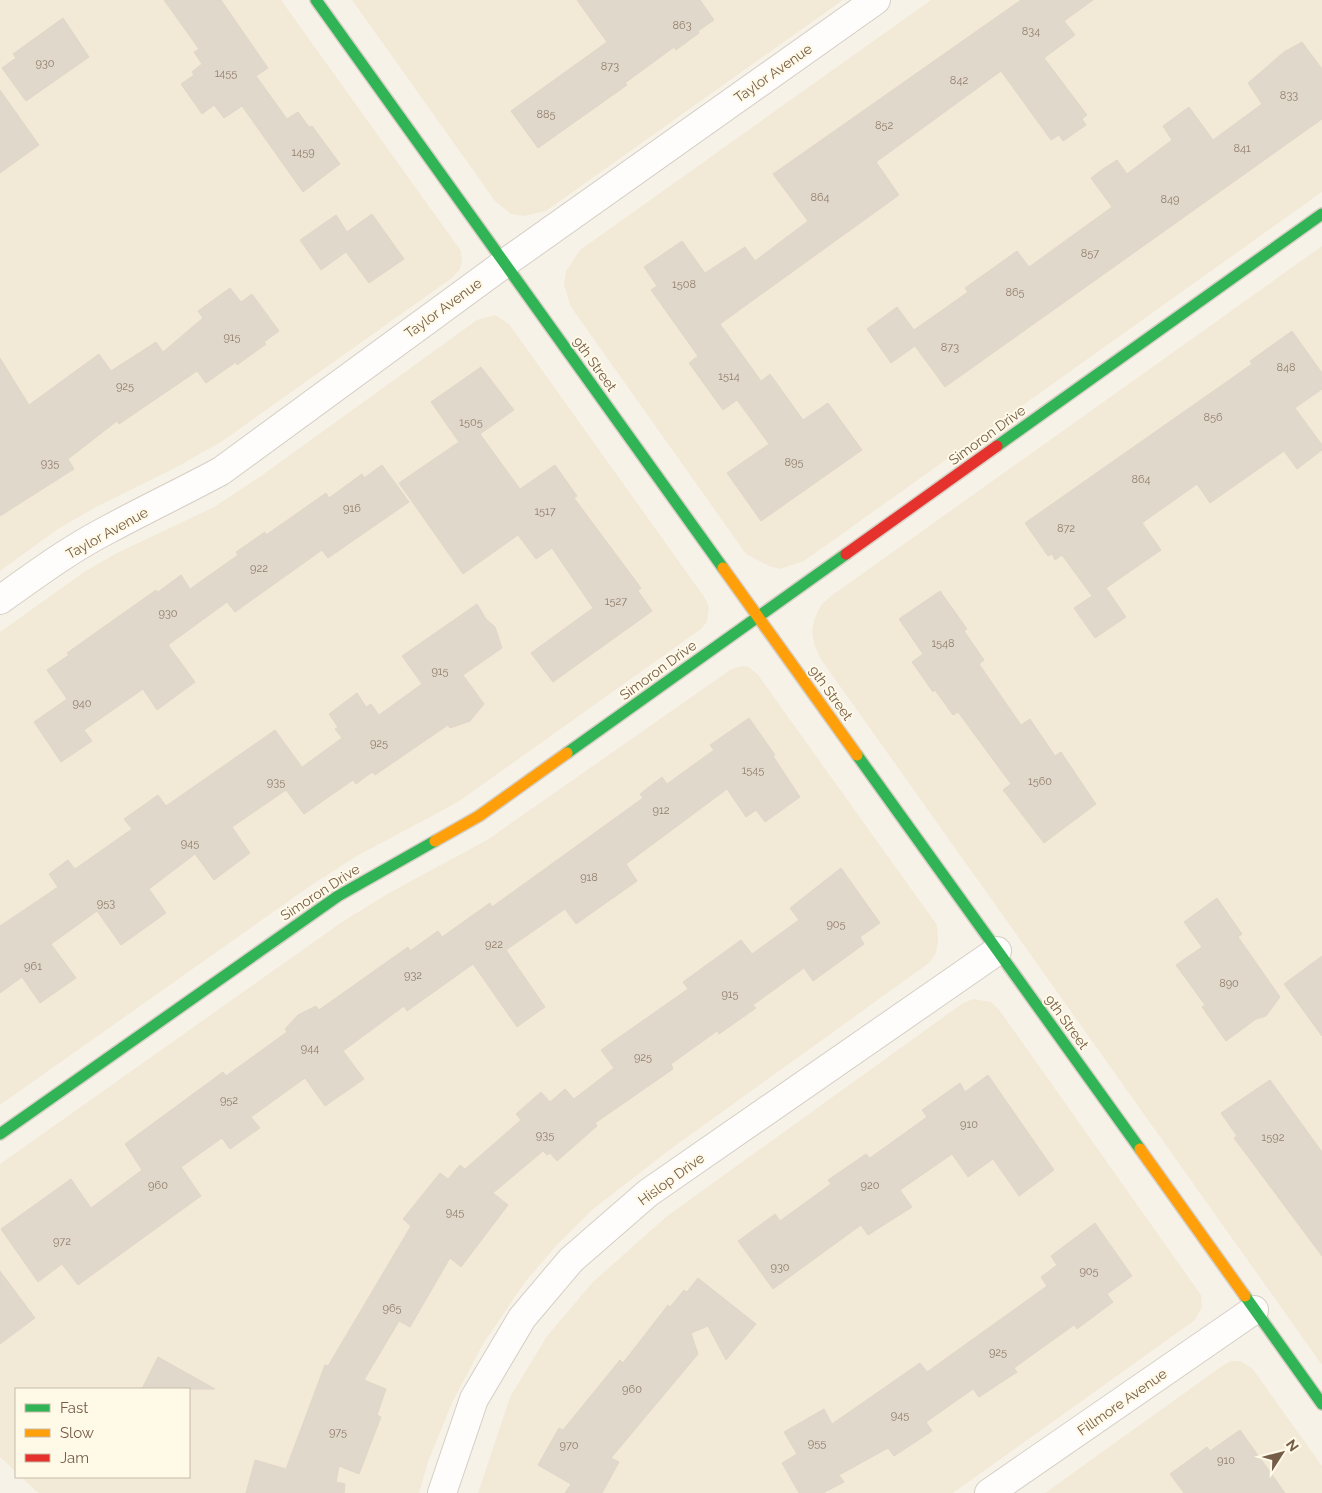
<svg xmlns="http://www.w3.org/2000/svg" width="1322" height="1493" font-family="Raleway,sans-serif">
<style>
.residential{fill:#f3e9d7}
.building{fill:#e1d8cc;stroke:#e0d6c9}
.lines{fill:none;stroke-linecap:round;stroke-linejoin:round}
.street-casing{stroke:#d5cec5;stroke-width:30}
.fast-casing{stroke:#d6cec4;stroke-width:14}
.slow-casing{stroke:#d6cec4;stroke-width:14}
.jam-casing{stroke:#d6cec4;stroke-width:14}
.street{stroke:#fefdfb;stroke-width:28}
.fast{stroke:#30b455;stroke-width:11}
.slow{stroke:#ff9f0a;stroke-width:11}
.jam{stroke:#e5322d;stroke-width:11}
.labels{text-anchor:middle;stroke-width:4;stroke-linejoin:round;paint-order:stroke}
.number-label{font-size:11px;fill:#927e6b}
.street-label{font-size:14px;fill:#755d47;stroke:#fff9e8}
</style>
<rect width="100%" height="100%" fill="#f7f2e7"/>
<g class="residential">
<path d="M0,0H281L461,251L462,261L460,269L452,278L221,442L175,468L96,507L58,529L0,571Z"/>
<path d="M352,0H843L546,211L524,216L511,214L495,201Z"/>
<path d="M931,0H1322V192L804,561L780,569L769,566L746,554L571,307L564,285L566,271L580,250Z"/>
<path d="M1322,246V1365L820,658L814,644L812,631L814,620L821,605L831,596Z"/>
<path d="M495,315L509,324L705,598L709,607L707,622L701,629L458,802L357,856L310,886L0,1105V632L84,572L117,553L214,507L258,478L477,320Z"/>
<path d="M742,666L749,667L758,675L937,925L938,941L936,953L929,963L668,1151L592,1210L556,1246L525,1282L483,1344L452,1403L429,1459L419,1493H39L35,1490L21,1477H189V1389H16V1472L0,1457V1164L342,922L389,893L487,840L730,670Z"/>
<path d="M973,999L991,1002L1000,1011L1201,1295L1202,1307L1195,1320L953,1493H478L510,1397L547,1336L593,1282L667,1216L963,1003Z"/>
<path d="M1231,1361H1240L1252,1368L1322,1466V1493H1045L1222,1366Z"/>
</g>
<g class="building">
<path d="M164,0H221L268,68L256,76L287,119L298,112L309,127L312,126L340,164L303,192L242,106L224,118L214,105L202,114L181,84L194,75L192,72L202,64L194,52L199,49Z"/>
<path d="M577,0H700L714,20L698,31L699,33L676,50L674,47L625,83L627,85L538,148L511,111L607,42Z"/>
<path d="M1021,0H1093L1064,21L1075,35L1044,58L1087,115L1082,119L1086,125L1063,141L1059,135L1051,140L1001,71L876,162L899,195L720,324L761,381L770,374L803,420L828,403L862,450L761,521L727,473L769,444L737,400L723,410L689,363L698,356L651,290L657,286L644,267L682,241L705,273L745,247L755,261L808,221L773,174Z"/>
<path d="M63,18L89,57L26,101L2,68L16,58L13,54Z"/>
<path d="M1302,42L1322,69V119L945,387L915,346L891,363L867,329L897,307L914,330L968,292L965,288L1017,251L1029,267L1112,207L1091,178L1103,169L1117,160L1127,174L1172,140L1163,126L1189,107L1213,140L1262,104L1248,83L1284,52Z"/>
<path d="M0,90L39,145L0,173Z"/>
<path d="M372,214L404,259L369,283L346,252L321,270L300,240L336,215L347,232Z"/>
<path d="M230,288L241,302L252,294L279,331L264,342L266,344L237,365L236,362L206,383L197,371L119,424L117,421L68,459L74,469L0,516V358L29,405L99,354L111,371L156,342L163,352L203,318L198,311Z"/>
<path d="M1292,331L1322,373V389L1295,408L1322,445V450L1297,469L1284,451L1210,503L1197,484L1142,523L1161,550L1106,588L1126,617L1095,638L1074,608L1092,596L1062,555L1055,560L1052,554L1048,556L1025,523L1252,364L1250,361Z"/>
<path d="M481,367L514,410L480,434L520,489L555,465L577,496L574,498L641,588L638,591L652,611L553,682L531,653L593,608L552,548L536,559L518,535L463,574L399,483L459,442L431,402Z"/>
<path d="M382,465L409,502L328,558L322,550L235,612L227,602L168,645L195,682L157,710L143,689L84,730L92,741L61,762L34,722L67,699L47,670L69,655L67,653L156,590L158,592L181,575L190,589L238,555L236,552L265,532L266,535L326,493L329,498L362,474L364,478Z"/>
<path d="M940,591L967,629L964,631L984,660L979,664L1021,725L1030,719L1055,756L1061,752L1096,804L1044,843L1003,790L1011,784L958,712L953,715L935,690L933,692L912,662L923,654L899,619Z"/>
<path d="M477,604L486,619L495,627L502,648L463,675L484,704L470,721L450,728L448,725L375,775L372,772L356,784L353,780L304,814L286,790L232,827L250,853L214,880L195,854L149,889L166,913L121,945L97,911L51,944L76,978L40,1003L22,977L0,993V926L58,887L49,874L68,860L75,869L132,829L124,819L158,795L166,806L275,730L302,767L342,738L335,729L338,727L329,714L357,693L366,707L371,704L379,715L422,684L402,656Z"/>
<path d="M749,718L775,755L773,756L800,797L765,822L756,810L746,817L727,789L626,864L637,881L576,924L565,909L506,950L545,1007L517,1027L473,964L407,1011L404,1006L343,1051L364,1079L325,1106L305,1078L251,1117L260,1128L230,1149L222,1138L181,1167L201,1196L78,1285L62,1264L38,1282L1,1229L71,1179L91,1208L142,1170L125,1144L223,1072L226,1076L287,1032L285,1029L298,1015L316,1006L319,1010L408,947L410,951L438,931L442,937L490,903L492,907L643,798L640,794L662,777L667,784L714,750L710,745Z"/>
<path d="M841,868L880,923L860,937L864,944L813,981L804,968L753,1005L756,1008L719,1034L717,1031L671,1064L673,1069L595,1123L597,1126L557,1161L550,1153L547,1155L543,1151L493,1193L508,1205L461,1267L450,1258L410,1327L399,1321L364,1380L386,1389L377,1415L381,1417L359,1474L339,1466L336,1482L345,1484L344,1493H246L255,1460L286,1469L325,1365L328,1366L411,1226L403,1219L440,1173L448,1179L460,1165L465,1169L521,1120L516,1114L541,1092L550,1102L565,1089L574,1099L614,1068L601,1050L688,989L683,982L741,940L752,954L792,925L799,920L790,908Z"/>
<path d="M1217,898L1242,934L1238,937L1280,997L1266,1016L1256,1019L1226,1041L1202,1007L1205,1005L1176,965L1202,947L1184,922Z"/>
<path d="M1322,956V1036L1284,984Z"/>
<path d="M988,1075L1054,1170L1019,1196L993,1159L968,1177L952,1154L900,1190L912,1207L868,1235L861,1225L773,1289L738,1241L775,1214L780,1221L831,1184L828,1180L866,1154L870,1158L927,1117L922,1110L960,1083L965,1092Z"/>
<path d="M1270,1080L1322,1152V1256L1234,1138L1237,1136L1221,1113Z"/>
<path d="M1095,1223L1132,1276L1107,1294L1113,1302L1077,1329L1074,1325L1014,1368L1017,1372L979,1397L973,1389L926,1422L932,1431L894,1456L888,1448L839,1475L844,1482L823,1493H799L782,1463L797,1454L784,1432L824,1409L832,1424L920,1363L927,1372L1047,1286L1041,1277L1057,1265L1051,1256Z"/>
<path d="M0,1271L35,1318L0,1344Z"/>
<path d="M698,1278L756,1324L726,1360L708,1326L691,1333L698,1354L611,1458L619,1462L602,1493H565L571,1484L538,1465L559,1428L563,1430L620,1360L623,1363L668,1305L670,1307L684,1290L687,1292Z"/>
<path d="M158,1357L215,1389H142Z"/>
<path d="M1240,1430L1285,1493H1184L1170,1474L1207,1447L1210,1451Z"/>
</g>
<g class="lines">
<g class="street-casing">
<g id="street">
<path d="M0,600C35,575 70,549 109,529C146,509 184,491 221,471L505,263L876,0"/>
<path d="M442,1493L474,1399L522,1318L571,1260L648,1193L997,951"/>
<path d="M989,1493L1254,1310"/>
</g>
</g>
<g class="fast-casing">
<g id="fast">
<path d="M316,0L723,568"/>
<path d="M997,446L1322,214"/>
<path d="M567,753L846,554"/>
<path d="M857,755L1140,1149"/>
<path d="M0,1134L338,896L435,841"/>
<path d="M1245,1296L1322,1404"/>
</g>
</g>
<g class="slow-casing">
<g id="slow">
<path d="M723,568L857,755"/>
<path d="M435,841L479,816L567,753"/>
<path d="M1140,1149L1245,1296"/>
</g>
</g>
<g class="jam-casing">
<path id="jam" d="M846,554L997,446"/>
</g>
<use href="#street" class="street"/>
<use href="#fast" class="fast"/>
<use href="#slow" class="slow"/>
<use href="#jam" class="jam"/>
</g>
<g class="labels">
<g class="number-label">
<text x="682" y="29">863</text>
<text x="1031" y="35">834</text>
<text x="45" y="67">930</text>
<text x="610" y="70">873</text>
<text x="226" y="77">1455</text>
<text x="959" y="84">842</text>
<text x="1289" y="99">833</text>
<text x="546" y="118">885</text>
<text x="884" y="129">852</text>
<text x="1242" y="152">841</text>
<text x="303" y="156">1459</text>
<text x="820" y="201">864</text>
<text x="1170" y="203">849</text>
<text x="1090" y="257">857</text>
<text x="684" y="288">1508</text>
<text x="1015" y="296">865</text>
<text x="232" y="341">915</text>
<text x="950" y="351">873</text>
<text x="1286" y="371">848</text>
<text x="729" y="380">1514</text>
<text x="125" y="390">925</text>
<text x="1213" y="421">856</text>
<text x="471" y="426">1505</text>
<text x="794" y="466">895</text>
<text x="50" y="467">935</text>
<text x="1141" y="483">864</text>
<text x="352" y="512">916</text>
<text x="545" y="515">1517</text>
<text x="1066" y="532">872</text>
<text x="259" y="572">922</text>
<text x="616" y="605">1527</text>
<text x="168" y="617">930</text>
<text x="943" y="647">1548</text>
<text x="440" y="675">915</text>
<text x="82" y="707">940</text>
<text x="379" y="747">925</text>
<text x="753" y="774">1545</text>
<text x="1040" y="785">1560</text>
<text x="276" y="786">935</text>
<text x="661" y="814">912</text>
<text x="190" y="847">945</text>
<text x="589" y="881">918</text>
<text x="106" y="907">953</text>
<text x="836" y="928">905</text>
<text x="494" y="948">922</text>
<text x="33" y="970">961</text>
<text x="413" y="979">932</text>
<text x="1229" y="987">890</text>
<text x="730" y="998">915</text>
<text x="310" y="1052">944</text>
<text x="643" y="1061">925</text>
<text x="229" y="1104">952</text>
<text x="969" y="1128">910</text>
<text x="545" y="1139">935</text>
<text x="1273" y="1141">1592</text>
<text x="158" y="1189">960</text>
<text x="870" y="1189">920</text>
<text x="455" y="1216">945</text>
<text x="62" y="1245">972</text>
<text x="780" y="1271">930</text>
<text x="1089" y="1275">905</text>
<text x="392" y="1312">965</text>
<text x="998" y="1356">925</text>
<text x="632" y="1393">960</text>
<text x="900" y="1419">945</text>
<text x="338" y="1436">975</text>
<text x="817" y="1447">955</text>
<text x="569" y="1449">970</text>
<text x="1226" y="1464">910</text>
</g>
<g class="street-label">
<text transform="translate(773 73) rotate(-35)" y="5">Taylor Avenue</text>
<text transform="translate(443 308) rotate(-36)" y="5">Taylor Avenue</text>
<text transform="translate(595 364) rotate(54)" y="5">9th Street</text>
<text transform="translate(987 435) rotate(-36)" y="5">Simoron Drive</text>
<text transform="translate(107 533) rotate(-29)" y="5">Taylor Avenue</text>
<text transform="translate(658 670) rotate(-36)" y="5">Simoron Drive</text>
<text transform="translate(831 693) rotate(54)" y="5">9th Street</text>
<text transform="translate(320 892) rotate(-33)" y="5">Simoron Drive</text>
<text transform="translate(1067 1022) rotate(54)" y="5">9th Street</text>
<text transform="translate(671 1179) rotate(-36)" y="5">Hislop Drive</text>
<text transform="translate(1122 1402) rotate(-35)" y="5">Fillmore Avenue</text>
</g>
</g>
<rect x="15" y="1388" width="175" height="90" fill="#fff9e8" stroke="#c8bba8"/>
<rect x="25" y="1404" width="25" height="8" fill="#30b455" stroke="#c8bba8"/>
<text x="60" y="1413" font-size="15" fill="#755d47">Fast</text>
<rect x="25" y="1429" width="25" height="8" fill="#ff9f0a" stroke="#c8bba8"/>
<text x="60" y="1438" font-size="15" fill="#755d47">Slow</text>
<rect x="25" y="1454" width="25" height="8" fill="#e5322d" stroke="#c8bba8"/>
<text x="60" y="1463" font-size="15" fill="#755d47">Jam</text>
<g transform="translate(1282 1453) rotate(54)" stroke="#fff9e8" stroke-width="4" paint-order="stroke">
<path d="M0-4L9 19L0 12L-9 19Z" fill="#755d47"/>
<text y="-8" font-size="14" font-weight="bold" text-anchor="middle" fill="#755d47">N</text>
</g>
</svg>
